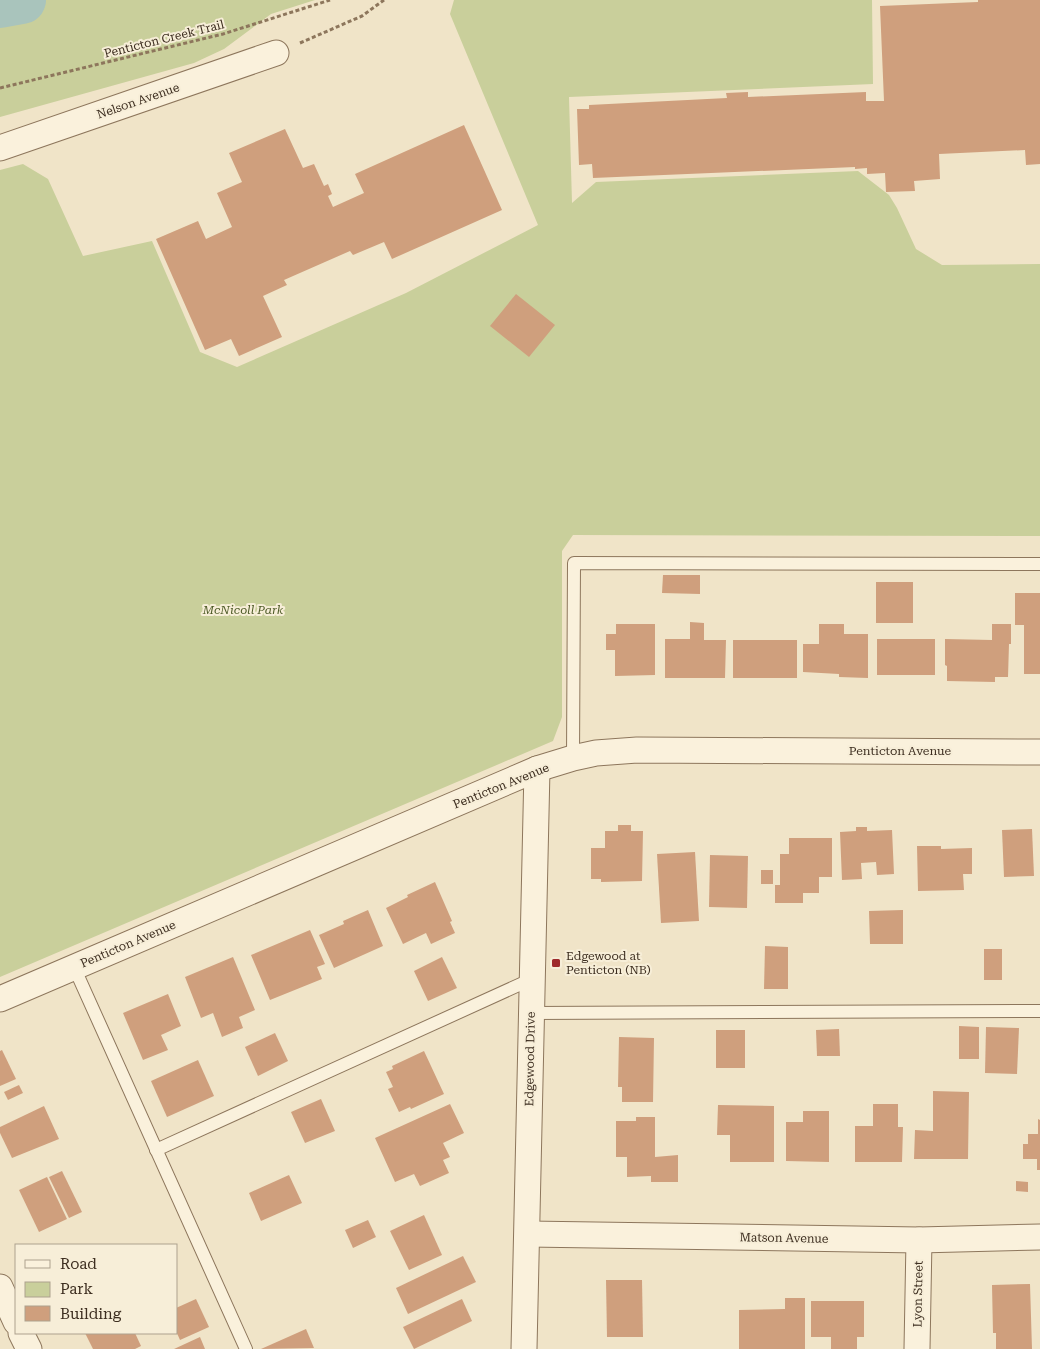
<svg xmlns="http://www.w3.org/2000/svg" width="1040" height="1349" font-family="'Roboto Serif',serif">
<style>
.green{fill:#c9cf9b}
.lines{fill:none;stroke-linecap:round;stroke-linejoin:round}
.river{stroke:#a9c4bc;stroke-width:48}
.building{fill:#cf9f7d}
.lane-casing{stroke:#8d765c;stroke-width:14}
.street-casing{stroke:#8d765c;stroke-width:27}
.path{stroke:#8d765c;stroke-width:3;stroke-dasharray:4 2.5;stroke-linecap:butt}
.lane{stroke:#faf1dc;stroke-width:12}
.street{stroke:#faf1dc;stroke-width:25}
.poi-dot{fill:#9e2a2b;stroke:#f7eed8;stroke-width:2}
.labels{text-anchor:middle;stroke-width:4;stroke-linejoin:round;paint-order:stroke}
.street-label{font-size:12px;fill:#3d2e20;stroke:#f7eed8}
.park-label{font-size:12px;font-style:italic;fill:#4d5a26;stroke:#f7eed8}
.poi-label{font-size:12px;fill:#3d2e20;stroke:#f7eed8;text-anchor:start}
</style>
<rect width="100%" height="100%" fill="#f0e4c8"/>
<g class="green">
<path d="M0,0H315L271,14L224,49L194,63L0,117Z"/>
<path d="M454,0H872L873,84L569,97L572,203L596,182L858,171L889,195L897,208L916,249L942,265L1040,264V536L573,535L562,551V717L553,741L0,977V170L23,164L48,179L83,256L152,241L200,352L237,367L406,293L538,225L450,14Z"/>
</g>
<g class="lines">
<path class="river" d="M0,4L22,0"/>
</g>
<g class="building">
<path d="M978,0H1040V164L1026,165L1025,150L939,154L940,179L914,181L915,191L886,192L885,173L867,174V168L855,169V167L593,178L592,164L579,165L577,109H589V105L727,98L726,93L748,92V97L866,92V101H884L880,6L978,2Z"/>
<path d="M464,125L502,210L392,259L384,242L353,255L350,251L284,280L287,285L263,296L282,337L239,356L231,339L205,350L156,239L198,221L206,239L232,227L217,193L242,182L229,153L285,129L303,168L314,164L324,186L328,184L332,194L328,196L333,207L364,193L355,174Z"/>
<path d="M516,294L555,325L529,357L490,326Z"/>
<path d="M663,575H700V594L662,593Z"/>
<rect x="876" y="582" width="37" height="41"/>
<path d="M1015,593H1040V674H1024V625H1015Z"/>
<path d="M690,622L704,623V640H726L725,678H665V639H690Z"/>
<path d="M616,624H655V675L615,676V650H606V634H616Z"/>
<path d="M819,624H844V634H868V678L839,677V674L803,672V644H819Z"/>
<path d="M992,624H1011V644H1009L1008,677H995V682L947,681V666L945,665V639L992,640Z"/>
<rect x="877" y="639" width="58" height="36"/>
<rect x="733" y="640" width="64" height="38"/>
<path d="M618,825H631V831H643L642,881L601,882V879H591V848H605V831H618Z"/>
<path d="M856,827H867V831L892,830L894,874L877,875L876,862L861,863L862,879L842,880L840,832L856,831Z"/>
<path d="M1032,829L1034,876L1004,877L1002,830Z"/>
<path d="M789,838H832V877H819V893H803V903H775V885H780V854H789Z"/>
<path d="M917,846H941V849L972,848V874H963L964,890L918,891Z"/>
<path d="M695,852L699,921L661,923L657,854Z"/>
<path d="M710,855L748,856L747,908L709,907Z"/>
<rect x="761" y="870" width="12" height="14"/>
<path d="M435,882L452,921L450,922L455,933L431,944L426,933L403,944L386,908L408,897L407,895Z"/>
<path d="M368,910L383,946L334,968L319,935L344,924L343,921Z"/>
<path d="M903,910V944H870L869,911Z"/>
<path d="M310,930L325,964L317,967L322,979L270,1000L251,955Z"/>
<path d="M765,946L788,947V989H764Z"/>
<rect x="984" y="949" width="18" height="31"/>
<path d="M233,957L255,1010L239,1017L243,1028L222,1037L213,1013L201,1018L185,977Z"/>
<path d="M442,957L457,988L428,1001L414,971Z"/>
<path d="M168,994L181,1026L161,1035L168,1050L143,1060L123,1013Z"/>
<path d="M959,1026L979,1027V1059H959Z"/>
<path d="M986,1027L1019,1028L1017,1074L985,1073Z"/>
<path d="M839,1029L840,1056H817L816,1030Z"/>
<rect x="716" y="1030" width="29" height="38"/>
<path d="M275,1033L288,1061L258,1076L245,1047Z"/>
<path d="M619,1037L654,1038L653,1102H622V1087H618Z"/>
<path d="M2,1050L16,1079L0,1086V1051Z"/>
<path d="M424,1051L444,1094L411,1109L410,1107L399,1112L388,1089L393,1087L386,1072L393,1069L392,1066Z"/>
<path d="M198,1060L214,1096L167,1117L151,1081Z"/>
<path d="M19,1085L23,1093L8,1100L4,1092Z"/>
<path d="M933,1091L969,1092L968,1159H914L915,1130L933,1131Z"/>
<path d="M321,1099L335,1131L305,1143L291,1112Z"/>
<path d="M450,1104L464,1133L443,1143L450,1157L443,1160L449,1173L420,1186L414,1174L395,1182L375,1138Z"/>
<path d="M873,1104H898V1127H903L902,1162H855V1126H873Z"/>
<path d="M718,1105L774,1106V1162H730V1135H717Z"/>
<path d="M44,1106L59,1139L12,1158L0,1133V1127Z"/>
<path d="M803,1111H829V1162L786,1161V1122H803Z"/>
<path d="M636,1117H655V1157L678,1155V1182H651V1176L627,1177V1157H616V1121H636Z"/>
<path d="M1038,1119L1040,1120V1170H1037V1159H1023V1144H1028V1134H1038Z"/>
<path d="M62,1171L82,1212L69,1218L49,1177Z"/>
<path d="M289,1175L302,1203L261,1221L249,1193Z"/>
<path d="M47,1177L67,1219L39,1232L19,1190Z"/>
<path d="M1016,1181L1028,1182V1192L1016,1191Z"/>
<path d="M424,1215L442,1255L409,1270L390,1231Z"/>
<path d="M368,1220L376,1237L353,1248L345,1230Z"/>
<path d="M463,1256L476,1282L408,1314L396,1288Z"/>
<path d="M606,1280H642L643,1337H607Z"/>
<path d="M1030,1284L1032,1349H996V1333H993L992,1285Z"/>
<path d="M785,1298H805V1349H739V1310L785,1309Z"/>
<path d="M196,1299L209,1327L180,1340L176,1331V1308Z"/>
<path d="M462,1299L472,1321L414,1349L403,1327Z"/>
<path d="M811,1301H864V1337H857V1349H831V1337H811Z"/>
<path d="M306,1329L314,1348L261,1349Z"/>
<path d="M85,1333H135L141,1346L135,1349H93Z"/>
<path d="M200,1337L205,1349H174Z"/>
</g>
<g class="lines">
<g class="lane-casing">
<g id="lane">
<path d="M573,758L574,563L1040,564"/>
<path d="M74,967L246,1349"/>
<path d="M531,1013L1040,1011"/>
<path d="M156,1150L532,979"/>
</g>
</g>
<g class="street-casing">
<g id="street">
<path d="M0,148L276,53"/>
<path d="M0,999L537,769L573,758L596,753L637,750L1040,752"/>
<path d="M528,1234L919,1240L1040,1237"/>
<path d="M0,1287L16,1322"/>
<path d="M21,1333L29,1349"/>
<path d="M524,1349L537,769"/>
<path d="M917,1349L919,1240"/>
</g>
</g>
<g class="path">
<path d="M300,43L362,16L384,0"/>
<path d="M0,88L223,34L330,0"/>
</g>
<use href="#lane" class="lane"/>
<use href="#street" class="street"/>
</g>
<rect class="poi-dot" x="551" y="958" width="10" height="10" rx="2.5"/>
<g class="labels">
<g class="street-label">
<text transform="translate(164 39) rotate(-14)" y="4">Penticton Creek Trail</text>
<text transform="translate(138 101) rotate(-19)" y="4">Nelson Avenue</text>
<text x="900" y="755">Penticton Avenue</text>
<text transform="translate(501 786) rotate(-22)" y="4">Penticton Avenue</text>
<text transform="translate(128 944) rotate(-23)" y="4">Penticton Avenue</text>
<text transform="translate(530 1059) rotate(-89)" y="4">Edgewood Drive</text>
<text transform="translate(784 1238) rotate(1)" y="4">Matson Avenue</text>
<text transform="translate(918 1294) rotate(-89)" y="4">Lyon Street</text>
</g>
<g class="park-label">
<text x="243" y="614">McNicoll Park</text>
</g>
<g class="poi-label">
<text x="566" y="960">Edgewood at<tspan x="566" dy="14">Penticton (NB)</tspan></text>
</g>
</g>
<rect x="15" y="1244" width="162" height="90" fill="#f7eed8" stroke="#ada18e"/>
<rect x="25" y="1260" width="25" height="8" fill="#faf1dc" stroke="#ada18e"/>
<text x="60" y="1269" font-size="15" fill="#3d2e20">Road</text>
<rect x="25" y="1282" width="25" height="15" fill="#c9cf9b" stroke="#ada18e"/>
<text x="60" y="1294" font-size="15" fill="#3d2e20">Park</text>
<rect x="25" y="1306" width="25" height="15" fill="#cf9f7d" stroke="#ada18e"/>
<text x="60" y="1319" font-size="15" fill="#3d2e20">Building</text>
</svg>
